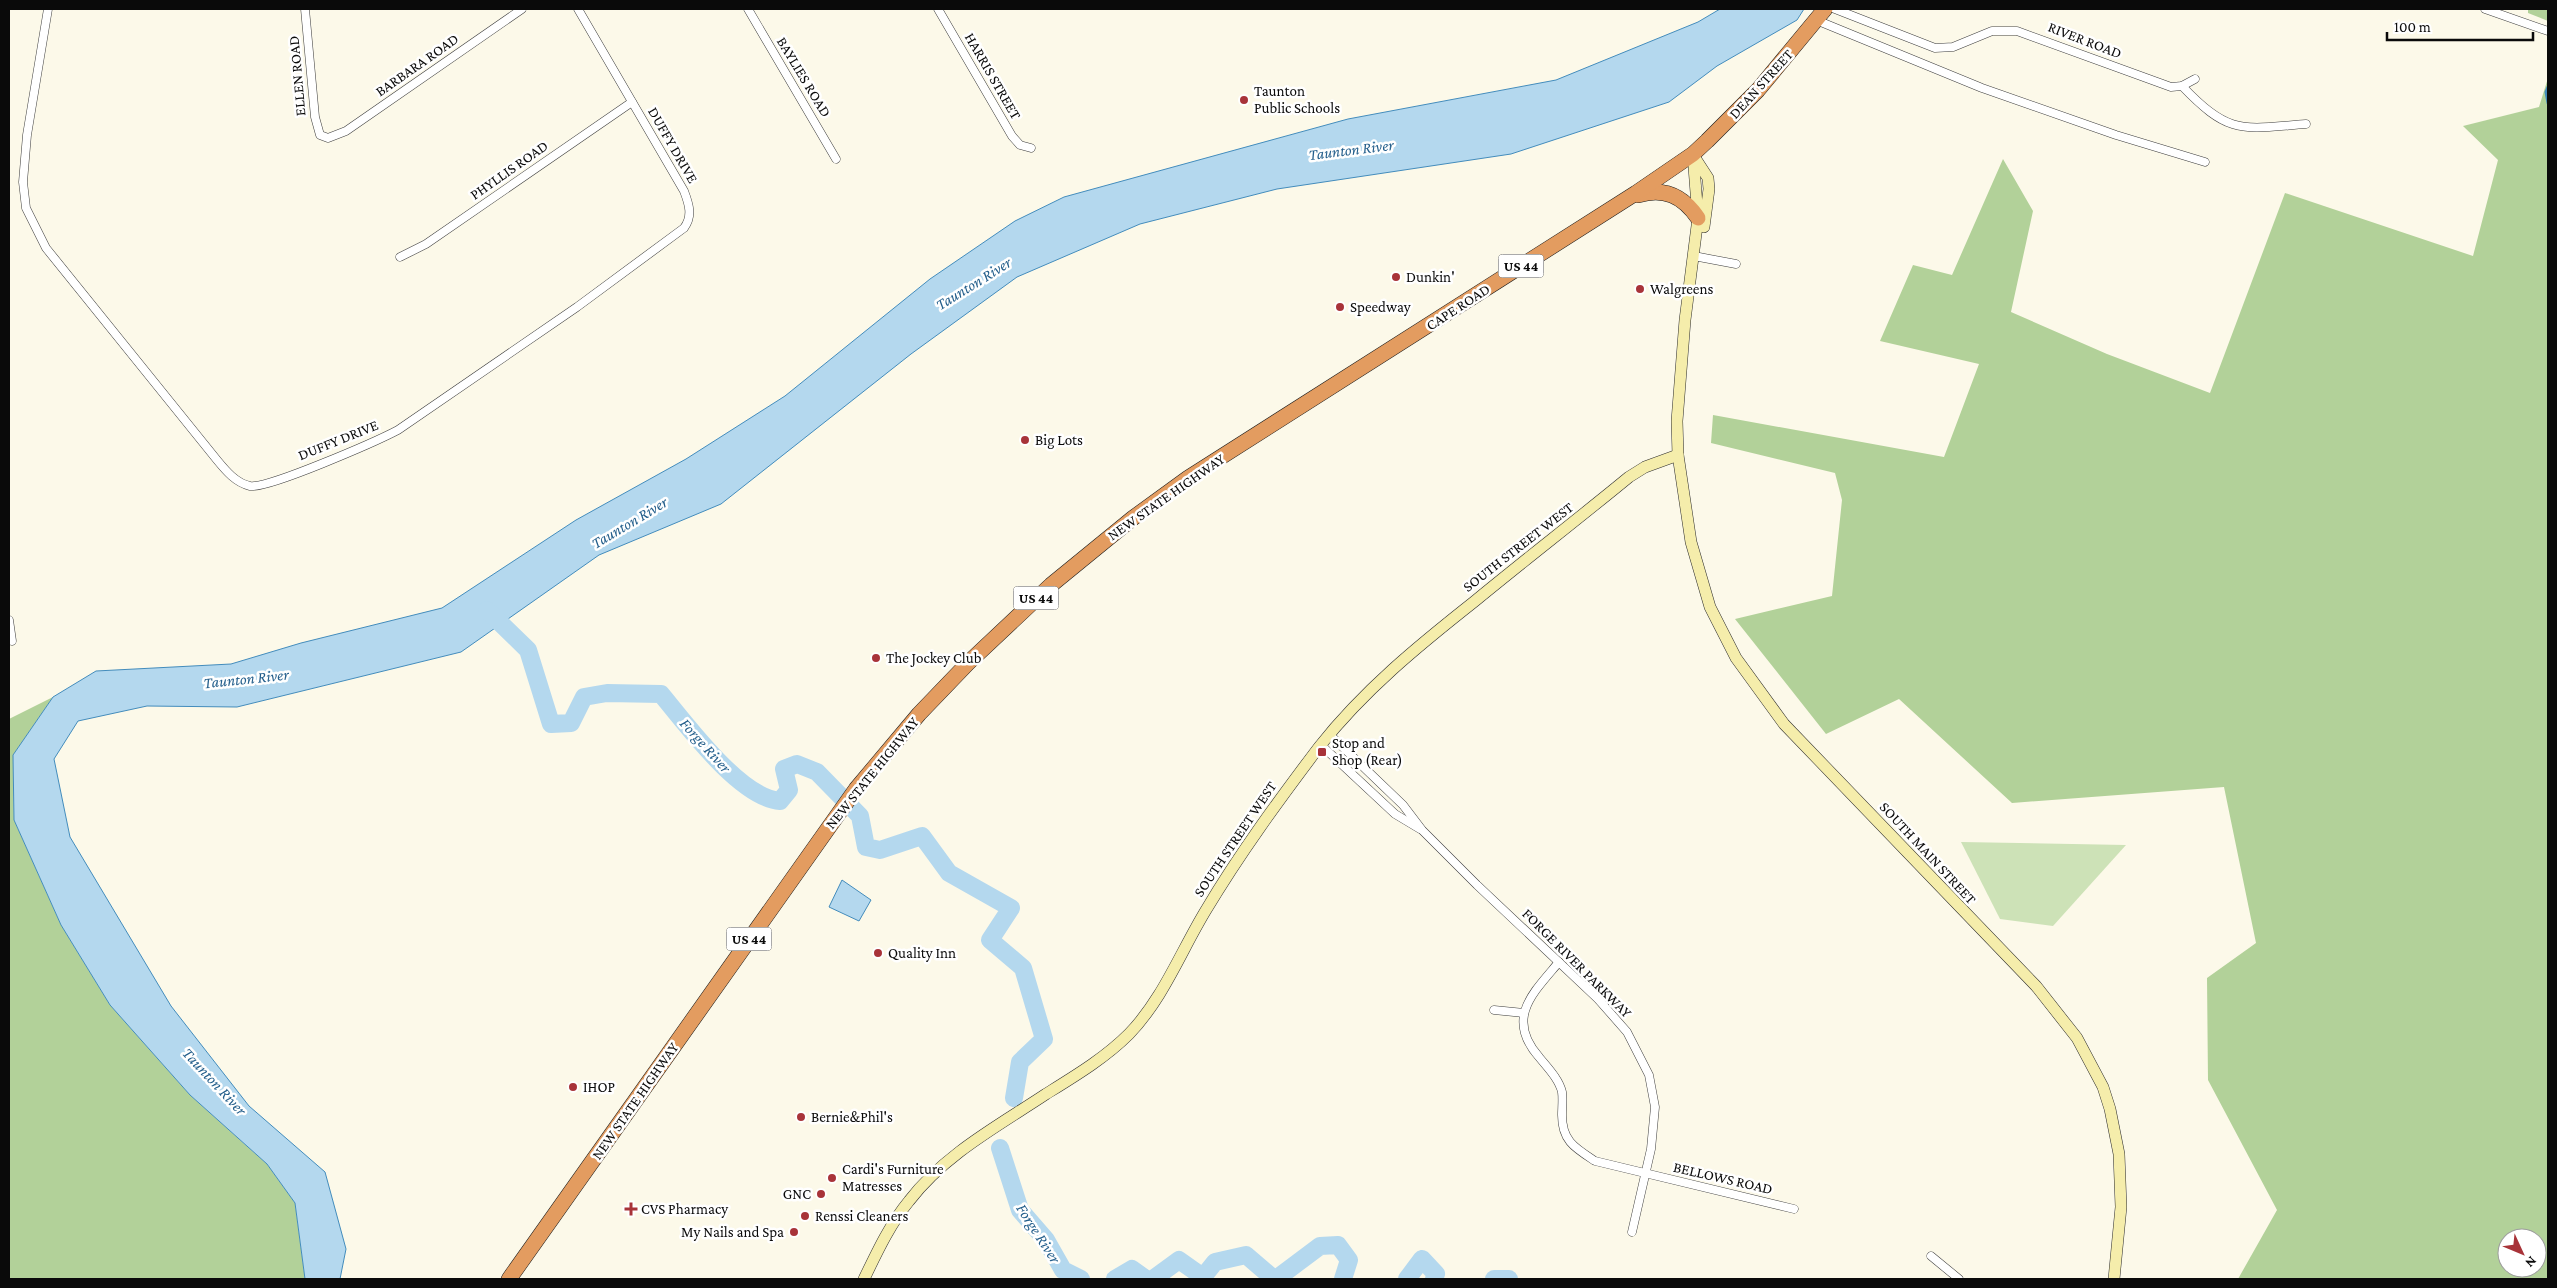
<svg xmlns="http://www.w3.org/2000/svg" width="2557" height="1288" font-family="'Crimson Pro',serif">
<style>
.green{fill:#cde2b7}
.forest{fill:#b2d199;fill-rule:evenodd}
.water{fill:#b4d8ee;stroke:#438cbc}
.lines{fill:none;stroke-linecap:round;stroke-linejoin:round}
.stream{stroke:#438cbc;stroke-width:3}
.river{stroke:#b4d8ee;stroke-width:18}
.street-casing{stroke:#3d3d3d;stroke-width:9}
.secondary-casing{stroke:#2c2c2c;stroke-width:12}
.highway-casing{stroke:#1b1b1b;stroke-width:16}
.street{stroke:#fff;stroke-width:8}
.secondary{stroke:#f5edab;stroke-width:11}
.highway{stroke:#e39c60;stroke-width:15}
.poi-dot{fill:#a83339;stroke:#fff;stroke-width:2}
.labels{text-anchor:middle;stroke-width:5;stroke-linejoin:round;paint-order:stroke}
.shield{fill:#fff;stroke:#545454;stroke-width:1}
.shield-label{font-size:14px;font-weight:bold;fill:#0a0a0a}
.street-label{font-size:15px;fill:#0a0a0a;stroke:#fff}
.poi-label{font-size:15px;fill:#0a0a0a;stroke:#fff;text-anchor:start}
.water-label{font-size:16px;font-style:italic;fill:#235e8b;stroke:#fff}
</style>
<rect width="100%" height="100%" fill="#fcf9e9"/>
<path class="green" d="M1961,842L2126,845L2053,926L2000,919Z"/>
<g class="forest">
<path d="M2528,9H2548V21L2528,13Z"/>
<path d="M2548,78V1279H2238L2277,1210L2208,1080L2207,978L2256,943L2224,787L2012,803L1899,699L1826,734L1735,619L1832,596L1842,500L1835,473L1711,443L1713,415L1944,457L1979,364L1880,341L1913,265L1952,275L2003,159L2033,211L2011,312L2107,354L2210,393L2285,193L2473,256L2498,160L2463,126L2539,107ZM2507,1238H2537V1268H2507Z"/>
<path d="M53,697L13,755L14,820L61,925L110,1005L190,1095L267,1164L295,1203L305,1279H9V719Z"/>
</g>
<g class="water">
<path d="M1720,9H1804L1797,20L1717,66L1669,102L1511,154L1277,189L1140,224L1017,277L911,354L721,504L599,555L461,652L237,707L147,706L78,721L54,759L70,837L171,1006L249,1106L325,1172L346,1249L340,1279H305L295,1203L267,1164L190,1095L110,1005L61,925L14,820L13,755L53,697L96,671L231,664L301,643L442,608L576,520L686,459L785,396L930,279L1015,221L1064,197L1348,119L1556,80L1698,22Z"/>
<path d="M842,880L871,900L859,921L829,907Z"/>
</g>
<g class="lines">
<path class="stream" d="M2548,87L2546,92L2548,103"/>
<g class="river">
<path d="M487,610L528,650L551,724L571,723L584,697L607,693L661,694C686,724 740,798 780,801L789,790L784,769L797,764L817,772L860,816L866,847L880,850L922,836L949,873L1011,908L990,940L1023,968L1044,1039L1020,1062L1014,1098"/>
<path d="M1000,1148L1020,1210L1046,1240L1063,1270L1081,1279"/>
<path d="M1115,1279L1132,1269L1146,1279"/>
<path d="M1153,1279L1179,1260L1203,1277L1215,1262L1246,1255L1274,1279"/>
<path d="M1276,1279L1320,1246L1338,1245L1349,1260L1343,1279"/>
<path d="M1407,1279L1422,1259L1436,1274L1434,1279"/>
<path d="M1494,1279H1509"/>
</g>
<g class="street-casing">
<g id="street">
<path d="M48,9L27,135L23,182L26,208L46,248L217,460C226,471 236,483 250,486C268,489 377,441 398,430L577,307L684,228C693,216 689,204 684,191L578,9"/>
<path d="M305,9L315,117L320,135L328,138L346,131L522,9"/>
<path d="M748,9L836,159"/>
<path d="M938,9L1012,136L1020,145L1031,148"/>
<path d="M1835,9L1935,48L1953,47L1992,31H2017L2171,87L2182,86L2195,79"/>
<path d="M2485,9L2548,31"/>
<path d="M1816,20L1982,88L2116,135L2205,162"/>
<path d="M2182,86C2230,136 2242,129 2306,124"/>
<path d="M400,257L426,244L632,102"/>
<path d="M1699,257L1736,264"/>
<path d="M9,620L12,641"/>
<path d="M1329,734L1403,805L1422,830L1477,885L1598,999L1627,1032L1649,1075L1655,1107L1651,1149L1632,1232"/>
<path d="M1321,745L1395,814L1420,829"/>
<path d="M1559,962C1533,993 1505,1018 1539,1057C1547,1067 1559,1079 1562,1092C1563,1099 1562,1108 1562,1115C1562,1141 1575,1148 1595,1161L1794,1209"/>
<path d="M1494,1010L1524,1013"/>
<path d="M1931,1256L1959,1279"/>
</g>
</g>
<g class="secondary-casing">
<g id="secondary">
<path d="M1693,154L1698,218L1685,320L1677,421L1678,455L1691,542L1710,607L1736,658L1784,724L2036,986L2077,1038L2103,1087L2110,1109L2119,1154L2121,1207L2114,1279"/>
<path d="M1695,158L1708,178L1709,189L1704,227"/>
<path d="M864,1279C877,1252 890,1224 909,1201C945,1154 998,1126 1046,1094C1075,1076 1105,1058 1129,1034C1163,999 1181,951 1206,910C1240,853 1279,800 1319,747C1364,690 1418,646 1475,601C1526,559 1578,519 1629,477L1645,467L1678,455"/>
</g>
</g>
<g class="highway-casing">
<g id="highway">
<path d="M1638,195C1664,187 1683,196 1698,218"/>
<path d="M509,1279L856,789L919,714L968,663L1051,585L1133,518L1188,478L1636,193L1693,154L1707,141L1758,90L1825,9"/>
</g>
</g>
<use href="#street" class="street"/>
<use href="#secondary" class="secondary"/>
<use href="#highway" class="highway"/>
</g>
<g class="poi-dot">
<circle cx="1244" cy="100" r="5"/>
<circle cx="1396" cy="277" r="5"/>
<circle cx="1640" cy="289" r="5"/>
<circle cx="1340" cy="307" r="5"/>
<circle cx="1025" cy="440" r="5"/>
<circle cx="876" cy="658" r="5"/>
<rect x="1317" y="747" width="10" height="10" rx="2.5"/>
<circle cx="878" cy="953" r="5"/>
<circle cx="573" cy="1087" r="5"/>
<circle cx="801" cy="1117" r="5"/>
<circle cx="832" cy="1178" r="5"/>
<circle cx="821" cy="1194" r="5"/>
<path d="M628.5 1201.5h5v5h5v5h-5v5h-5v-5h-5v-5h5z"/>
<circle cx="805" cy="1216" r="5"/>
<circle cx="794" cy="1232" r="5"/>
</g>
<g class="labels">
<g class="shield">
<rect x="1498.5" y="254.5" width="45" height="23" rx="4"/>
<rect x="1013.5" y="586.5" width="45" height="23" rx="4"/>
<rect x="726.5" y="927.5" width="45" height="23" rx="4"/>
</g>
<g class="shield-label">
<text x="1521" y="271">US 44</text>
<text x="1036" y="603">US 44</text>
<text x="749" y="944">US 44</text>
</g>
<g class="street-label">
<text transform="translate(2085 40) rotate(21)" y="5">RIVER ROAD</text>
<text transform="translate(417 65) rotate(-35)" y="5">BARBARA ROAD</text>
<text transform="translate(297 76) rotate(-95)" y="5">ELLEN ROAD</text>
<text transform="translate(993 76) rotate(60)" y="5">HARRIS STREET</text>
<text transform="translate(804 77) rotate(59)" y="5">BAYLIES ROAD</text>
<text transform="translate(1761 84) rotate(-48)" y="5">DEAN STREET</text>
<text transform="translate(673 145) rotate(60)" y="5">DUFFY DRIVE</text>
<text transform="translate(509 170) rotate(-35)" y="5">PHYLLIS ROAD</text>
<text transform="translate(1458 307) rotate(-33)" y="5">CAPE ROAD</text>
<text transform="translate(338 440) rotate(-22)" y="5">DUFFY DRIVE</text>
<text transform="translate(1166 497) rotate(-35)" y="5">NEW STATE HIGHWAY</text>
<text transform="translate(1518 547) rotate(-38)" y="5">SOUTH STREET WEST</text>
<text transform="translate(872 773) rotate(-51)" y="5">NEW STATE HIGHWAY</text>
<text transform="translate(1235 839) rotate(-56)" y="5">SOUTH STREET WEST</text>
<text transform="translate(1928 853) rotate(47)" y="5">SOUTH MAIN STREET</text>
<text transform="translate(1577 963) rotate(45)" y="5">FORGE RIVER PARKWAY</text>
<text transform="translate(635 1101) rotate(-55)" y="5">NEW STATE HIGHWAY</text>
<text transform="translate(1723 1178) rotate(13)" y="5">BELLOWS ROAD</text>
</g>
<g class="poi-label">
<text x="1254" y="96">Taunton<tspan x="1254" dy="17">Public Schools</tspan></text>
<text x="1406" y="282">Dunkin'</text>
<text x="1650" y="294">Walgreens</text>
<text x="1350" y="312">Speedway</text>
<text x="1035" y="445">Big Lots</text>
<text x="886" y="663">The Jockey Club</text>
<text x="1332" y="748">Stop and<tspan x="1332" dy="17">Shop (Rear)</tspan></text>
<text x="888" y="958">Quality Inn</text>
<text x="583" y="1092">IHOP</text>
<text x="811" y="1122">Bernie&amp;Phil's</text>
<text x="842" y="1174">Cardi's Furniture<tspan x="842" dy="17">Matresses</tspan></text>
<text x="811" y="1199" text-anchor="end">GNC</text>
<text x="641" y="1214">CVS Pharmacy</text>
<text x="815" y="1221">Renssi Cleaners</text>
<text x="784" y="1237" text-anchor="end">My Nails and Spa</text>
</g>
<g class="water-label">
<text transform="translate(1351 149) rotate(-7)" y="6">Taunton River</text>
<text transform="translate(973 283) rotate(-32)" y="6">Taunton River</text>
<text transform="translate(629 522) rotate(-31)" y="6">Taunton River</text>
<text transform="translate(246 678) rotate(-6)" y="6">Taunton River</text>
<text transform="translate(706 745) rotate(48)" y="6">Forge River</text>
<text transform="translate(215 1081) rotate(47)" y="6">Taunton River</text>
<text transform="translate(1039 1233) rotate(57)" y="6">Forge River</text>
</g>
</g>
<rect width="2557" height="1288" fill="none" stroke="#0a0a0a" stroke-width="20"/>
<g transform="translate(2522 1253) rotate(134)"><circle r="24" fill="#ffffff" stroke="#9d9d9d"/>
<path d="M0-4L9 19L0 12L-9 19Z" fill="#a83339"/>
<text y="-8" font-size="14" font-weight="bold" text-anchor="middle" fill="#0a0a0a">N</text>
</g>
<path d="M2387 32v8h146v-8" fill="none" stroke="#0a0a0a" stroke-width="2.5"/>
<text x="2394" y="32" font-size="15" fill="#0a0a0a" stroke="#ffffff" stroke-width="4" paint-order="stroke">100 m</text>
</svg>
